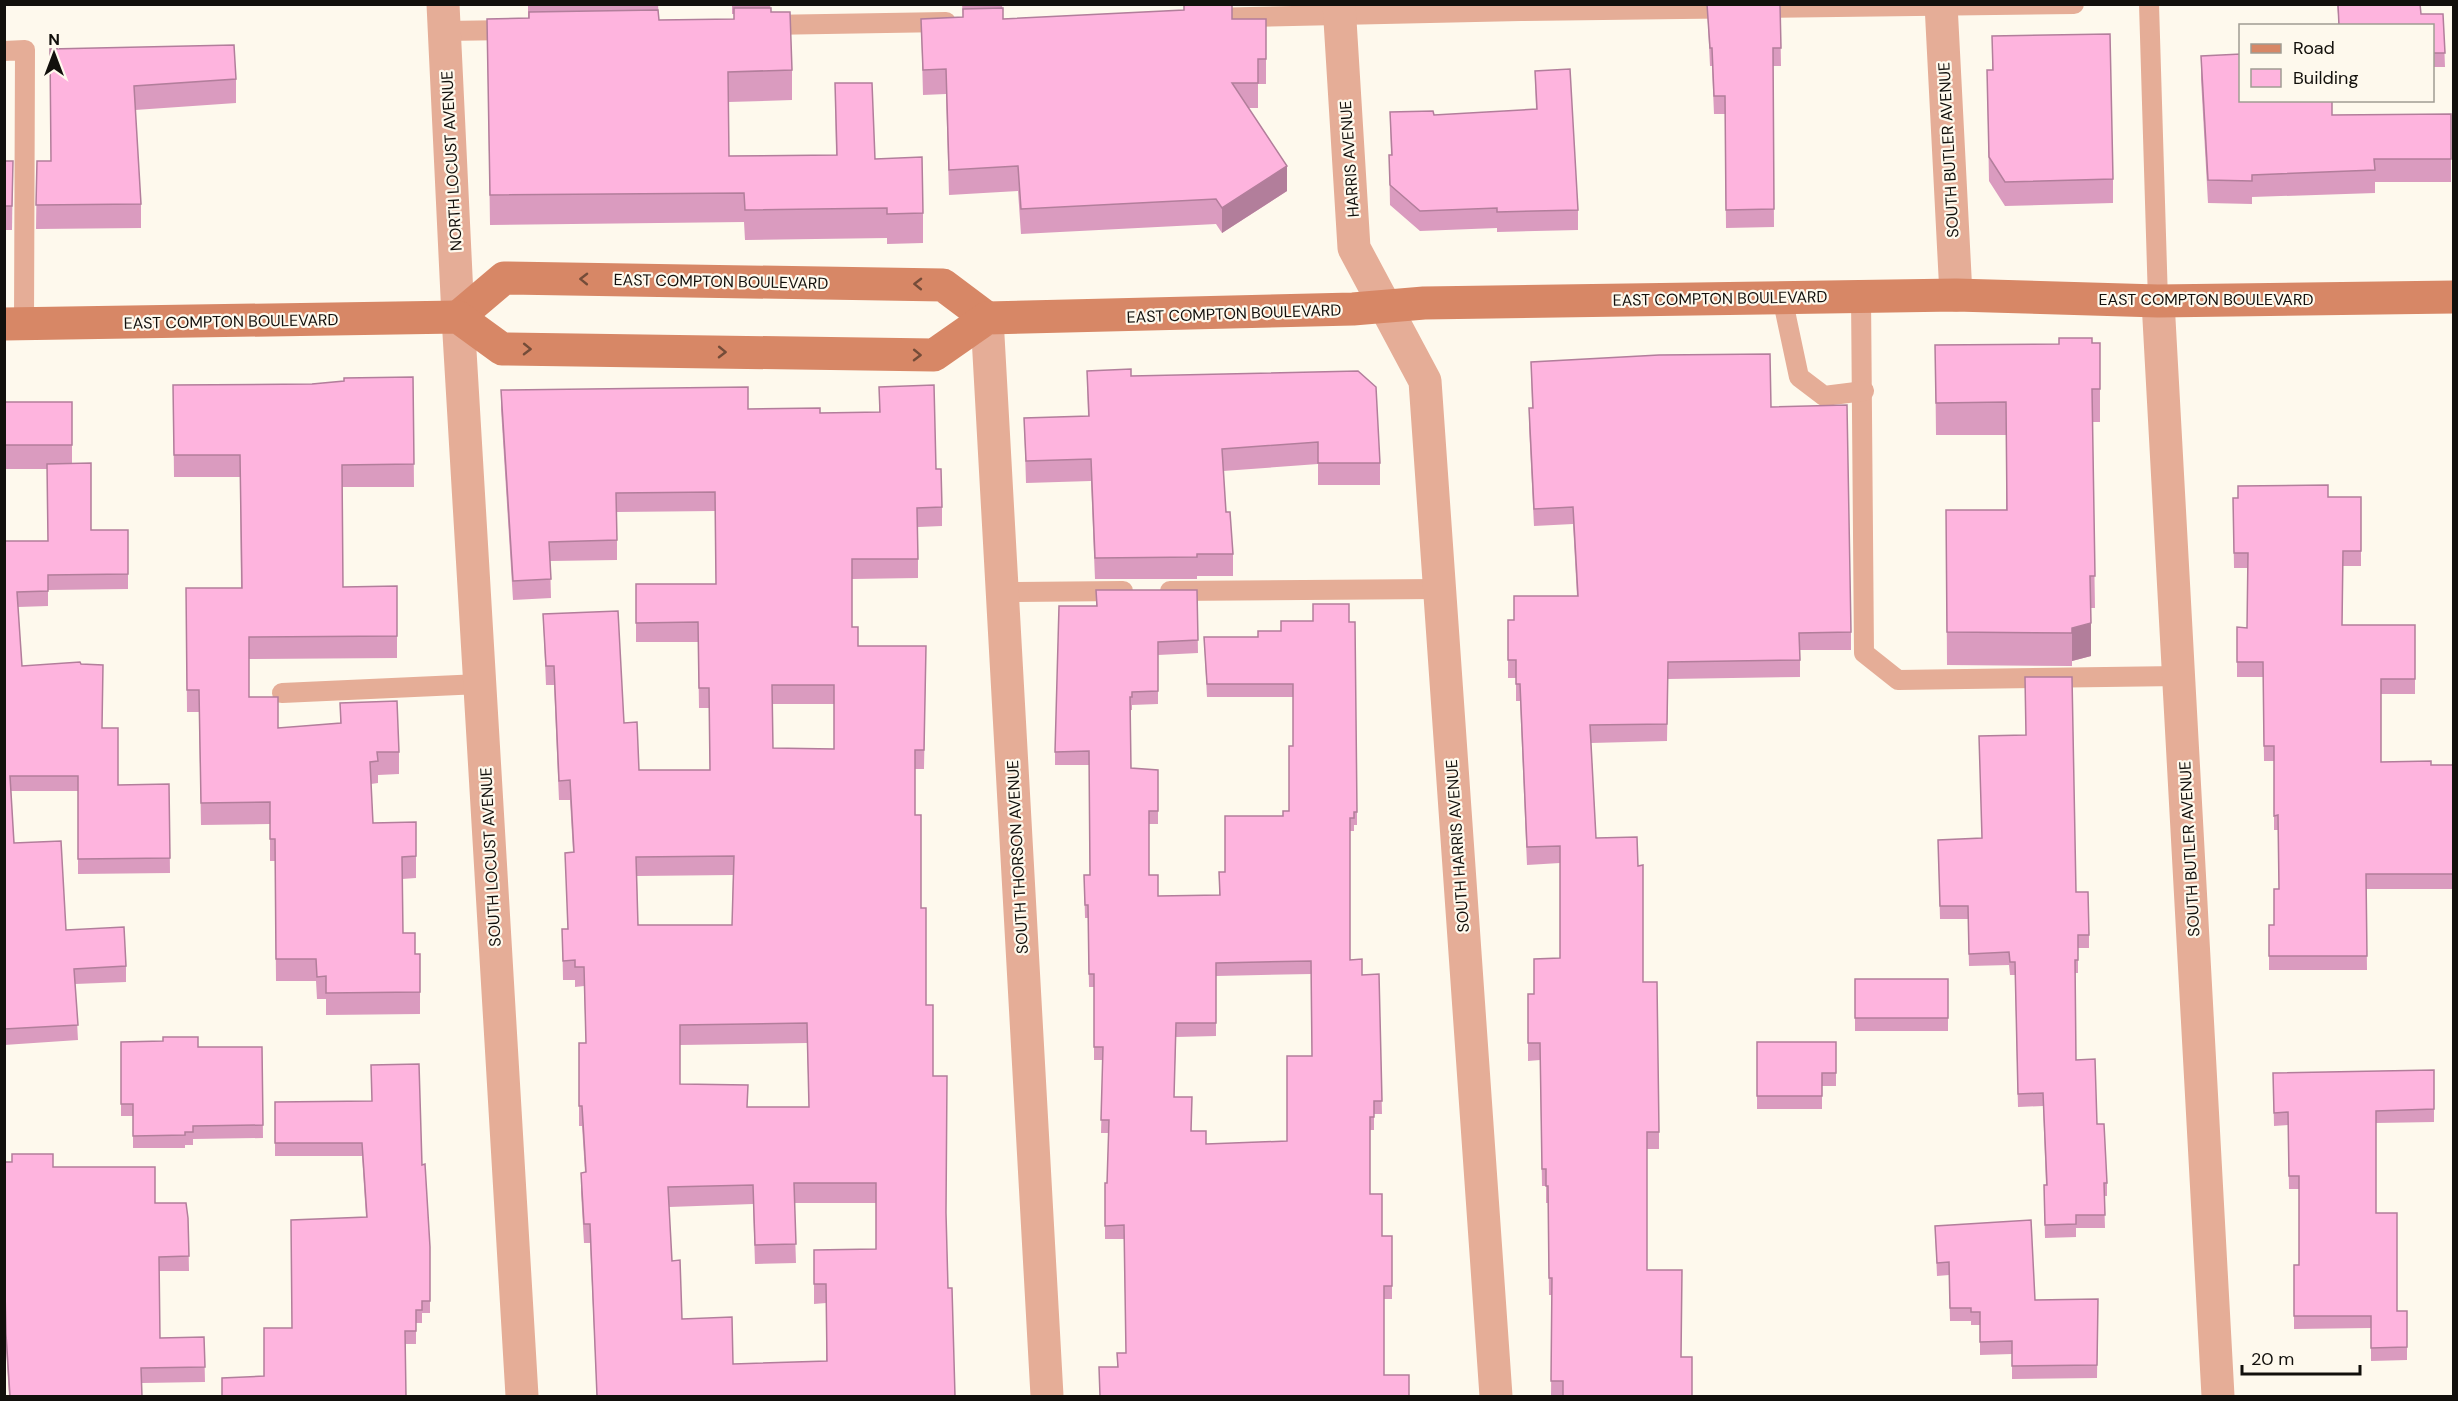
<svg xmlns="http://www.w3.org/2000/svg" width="2458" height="1401" font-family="'DM Sans',sans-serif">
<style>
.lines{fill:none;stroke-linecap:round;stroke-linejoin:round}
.lane{stroke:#e5ad97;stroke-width:20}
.street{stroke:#e5ad97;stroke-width:33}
.secondary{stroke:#d78766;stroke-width:33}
.wall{fill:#da9bbf;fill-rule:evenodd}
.shaded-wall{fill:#b27e9b}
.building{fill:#feb4de;stroke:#b27e9b;stroke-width:1.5;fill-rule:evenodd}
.oneway{stroke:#744c39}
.labels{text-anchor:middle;stroke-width:4.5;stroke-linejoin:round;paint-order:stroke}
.street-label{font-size:16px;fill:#12100c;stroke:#fef9ed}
</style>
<rect width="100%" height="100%" fill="#fef9ed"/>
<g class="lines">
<g class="lane">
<path d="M2149,4L2158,301"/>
<path d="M1207,18L1521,11L2074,4"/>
<path d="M766,25L946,22"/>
<path d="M445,31L511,30"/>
<path d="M4,51L25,50L24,324"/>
<path d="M1861,296L1864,653L1898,680L2179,676"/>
<path d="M1782,297L1799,377L1824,396L1864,391"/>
<path d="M1170,591L1439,589"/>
<path d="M1003,592L1123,591"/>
<path d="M282,693L480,684"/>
</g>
<g class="street">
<path d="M443,4L458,317L522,1396"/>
<path d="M1339,4L1354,248L1425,381L1496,1396"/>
<path d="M1941,4L1956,295"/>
<path d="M2158,301L2218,1396"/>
<path d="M987,318L1047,1396"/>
</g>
<g class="secondary">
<path d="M458,317L504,278L943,285L987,318"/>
<path d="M4,324L458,317L502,349L934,355L987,318L1353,309L1424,303L1956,295L2158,301L2454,297"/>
</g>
</g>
<g class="wall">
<path d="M528,4H658L659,20L734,19V14H732V4H770L771,12L792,70V100L728,102L729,156L836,155L835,83L875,159L923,213V243L887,244V238L745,240L744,222L490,225L487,19L529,18H528Z"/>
<path d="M962,4H1002L1003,19L1184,10V4H1232V19H1266V84H1258V108H1248L1287,191L1222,233L1216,224L1021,234L1018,191L949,195L946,94L923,95L921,19L963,17Z"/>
<path d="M1707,4H1780L1781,66H1773L1774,227L1726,228L1725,114H1714L1712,66H1710Z"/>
<path d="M2337,4H2420L2421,14H2443L2445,67H2433V26H2339Z"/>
<path d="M1992,36L2113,179V203L2005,206L1989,181L1987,70H1992Z"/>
<path d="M50,49L236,79V103L135,110L141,204V228L36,229L37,161H51Z"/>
<path d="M2201,56L2332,115L2451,114V182H2375V193L2252,197V204L2208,203L2201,79Z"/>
<path d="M1535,71L1578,210V230L1497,232V228L1420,231L1390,205L1389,155H1391L1390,112L1434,115L1536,110Z"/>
<path d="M4,161H13L12,230H4Z"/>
<path d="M2059,338L2092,343H2100V422H2092L2095,608H2091V656L2072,661V666L1947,665L1946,510H2006V435H1936L1935,345L2059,344Z"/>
<path d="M1531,362L1771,407L1851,632V650H1800V677L1668,679L1667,741L1591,743L1596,838L1643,982L1659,1132V1149H1647V1270L1681,1357L1692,1396H1551L1552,1295H1549L1548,1203H1546V1186H1542L1540,1060L1528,1061V994H1534L1560,958V863L1527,865L1520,701H1516V678H1508V620H1514L1577,596L1573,524L1534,526L1529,426V408H1532Z"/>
<path d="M1087,371L1131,376L1380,463V485H1318V464L1223,471L1226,512L1233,554V576H1197V579H1095L1091,481L1026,483L1024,418L1088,416Z"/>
<path d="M413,377L414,487H342L343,587L397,586V658L249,659V697L278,728L340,723V703L399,752V774L378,775V783L371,784L373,823L416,822V878L402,879L403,933L415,954H420V1014L326,1015V999H317L316,981H276L275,861H270V824L201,825L199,712H187L186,588H241L240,477H174L173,385L312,384Z"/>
<path d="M879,387L936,469L942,507V526L918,527V578L852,579V627L858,646H926L924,769H915V815L926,1005L946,1217L948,1288L955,1396H597L590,1243H584L581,1192V1173L585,1172L582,1126H579V1043H586L584,986L575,987V980H563L562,929H568L565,853L573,852L570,800H559L554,685H546L543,614L624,723L639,770H710L709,708H699L698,642H636V584H716L715,511L617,512V560L550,561L551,598L513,600L501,409V390L748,409L820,413L879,412ZM772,704H834V749L773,748ZM733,875L732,925H638L637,876ZM807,1043L809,1107H748L680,1084V1045ZM794,1203H876V1249L814,1250V1304L826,1303V1361L733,1364L682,1319L672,1261L669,1207L753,1204L755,1264L796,1263Z"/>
<path d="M4,402H72V463L91,530H128V589L48,590V606L18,607L22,666L103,728L118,785L169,784L170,873L78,874V791H11L14,843L66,930L126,966V982L75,984L78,1040L4,1045V541H48L47,469H4Z"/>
<path d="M2361,497V566H2343L2342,625H2415V694H2381V762L2431,765H2454V889H2366L2367,970H2269V925H2274L2279,889L2278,830H2274V761H2264L2263,677H2237V627L2247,628V568H2234L2233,498Z"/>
<path d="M1096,590H1197L1198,653L1158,655V704L1132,705V710H1130L1131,768L1158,770V824H1149V875L1158,896L1219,895V872H1225L1289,811L1293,746V697H1207L1204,637H1258L1281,631L1349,622L1357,812V825H1354V831H1350V960L1362,975L1379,974L1382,1114H1374V1130H1370V1194L1382,1236H1392V1299H1384V1375L1409,1396L1117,1367V1353H1126L1124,1239H1105V1183H1107L1109,1133H1101L1103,1060H1094V987H1089L1088,918H1085L1084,875H1090L1089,765H1055V752L1096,606ZM1311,974L1312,1056L1287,1141L1206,1144L1192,1131L1174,1097L1176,1037L1216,1036V976Z"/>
<path d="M1938,840L2076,892L2089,935V948H2078V973H2075L2076,1060L2097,1124L2107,1183V1196H2104L2105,1228H2076V1237L2045,1238L2044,1185H2046L2043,1106L2018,1107L2015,975H2010L2009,965L1969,966L1968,919H1940Z"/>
<rect x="1855" y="979" width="93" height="52"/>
<path d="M121,1042L198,1047H262L263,1138L193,1139V1145H185V1148H133V1116H121Z"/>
<path d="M1757,1042H1836V1086H1822V1109H1757Z"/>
<path d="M2434,1070V1122L2376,1123V1213L2397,1311H2407V1360L2371,1361V1328L2294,1329V1265H2299V1189H2289L2288,1125L2274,1126L2273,1073Z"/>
<path d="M275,1102L422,1165L430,1247V1313H422V1323H416V1344H405L264,1376L292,1328L366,1217L362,1156H275Z"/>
<path d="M53,1167L155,1203L188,1218L189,1271H159L160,1338L204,1337L205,1382L142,1383V1396H9L6,1349L5,1260Z"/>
<path d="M1935,1226L2035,1300L2098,1299L2097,1378L2012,1379V1354L1980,1355V1325H1971V1321H1950L1949,1275L1937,1276Z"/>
</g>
<g class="shaded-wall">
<path d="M1287,166V191L1222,233V208Z"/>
<path d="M2091,623V656L2072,661V628Z"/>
</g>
<g class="building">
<path d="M1707,4H1780L1781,48H1773L1774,209L1726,210L1725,96H1714L1712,48H1710Z"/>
<path d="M2338,4H2420L2421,14H2443L2445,53H2433V26H2339Z"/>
<path d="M1184,5H1232V19H1266V59H1258V83H1232L1287,166L1222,208L1216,199L1021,209L1018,166L949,170L946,69L923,70L921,19L963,17V9L1003,8V19L1184,10Z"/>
<path d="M734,8H771V12H790L792,70L728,72L729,156L837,155L835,83H872L875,159L922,157L923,213L887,214V208L745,210L744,193L490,195L487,19L529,18V12L658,10L659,20L734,19Z"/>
<path d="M2110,34L2113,179L2005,182L1989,157L1987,70H1993L1992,36Z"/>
<path d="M234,45L236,79L134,86L141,204L36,205L37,161H51L50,49Z"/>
<path d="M2241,54V100H2332V115L2451,114V159H2374L2375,170L2252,175V181L2208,180L2201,56Z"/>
<path d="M1570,69L1578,210L1497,212V208L1420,211L1390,185L1389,155H1392L1390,112L1433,111L1434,115L1537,109L1535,71Z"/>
<path d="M4,161H13L12,206H4Z"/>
<path d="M2059,338H2092V343H2100V389H2092L2095,576H2090L2091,623L2072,628V633L1947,632L1946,510H2007L2006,402L1936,403L1935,345L2059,344Z"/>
<path d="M1770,354L1771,407L1847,405L1851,632L1799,633L1800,660L1668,662L1667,724L1590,725L1596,838L1637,837L1638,866L1643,865V982H1657L1659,1132H1647V1270H1682L1681,1357H1692V1396H1563V1381H1551L1552,1278H1549L1548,1186H1546V1169H1542L1540,1043H1528V994H1534V959L1560,958V846L1527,847L1520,684H1516V660H1508V620H1514V596H1578L1573,507L1534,509L1529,408H1533L1531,362L1659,355Z"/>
<path d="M1131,369V376L1358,371L1376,387L1380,463H1318V442L1222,449L1226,512H1230L1233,554H1197V557L1095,558L1091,459L1026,461L1024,418L1089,416L1087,371Z"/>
<path d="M413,377L414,464L342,465L343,587L397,586V636L249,637V697H278V728L341,723L340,703L397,701L399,752H377L378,761L370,762L373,823L416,822V856L402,857L403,933H415V954H420V992L326,993V976L317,977L316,959H276L275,839H270V802L201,803L199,690H187L186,588H242L240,455H174L173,385L312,384L344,381V378Z"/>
<path d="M934,385L936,469H941L942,507L917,508L918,559H852V627H858V646H926L924,750H915V815H921V908H926V1005H933V1076H947L946,1213L948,1288H952L955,1396H597L590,1224H584L581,1173L586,1172L582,1106H579V1043H586L584,967H575V960L563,961L562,929H568L565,853L574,852L570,780L559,781L554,666H546L543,614L618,611L624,723L637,722L639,770H710L709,688H699L698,622L636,623V584H716L715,492L616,493L617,540L549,542L551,579L513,581L501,390L748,387V409L820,408V413L880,412L879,387ZM772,685H834V749L773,748ZM734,856L732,925H638L636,857ZM807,1023L809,1107H747L748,1085L680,1084V1025ZM794,1183H876V1249L814,1250V1284H826L827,1361L733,1364L732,1317L682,1319L680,1260L672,1261L668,1187L753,1185L755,1245L796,1244Z"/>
<rect x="4" y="402" width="68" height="43"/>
<path d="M91,463V530H128V574L48,575V591L17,592L22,666L80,662L81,664L103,665L102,728H118V785L169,784L170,858L78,859V776H10L14,843L61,841L66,930L124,927L126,966L74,969L78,1025L4,1029V541H48L47,464Z"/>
<path d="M2328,485V497H2361V551H2343L2342,625H2415V679H2381V762L2431,761V765H2454V874H2366L2367,956H2269V925H2274V889H2279L2278,815L2274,816V746H2264L2263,662H2237V627L2247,628L2248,553H2234L2233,498H2238V486Z"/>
<path d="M1096,590H1197L1198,640L1158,642V691L1132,692V697H1130L1131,768L1158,770V811H1149V875H1158V896L1220,895L1219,872H1225V816H1283V811H1289V746H1293V684H1207L1204,637H1258V631H1281V621H1313V604H1349V622H1355L1357,812H1354V818H1350V960L1362,959V975L1379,974L1382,1101H1374V1117H1370V1194H1382V1236H1392V1286H1384V1375H1409V1396H1100L1099,1367H1118L1117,1353H1126L1124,1225L1105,1226V1183H1107L1109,1120H1101L1103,1047H1094V974H1089L1088,905H1085L1084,875H1090L1089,751L1055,752L1059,606H1097ZM1311,961L1312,1056H1287V1141L1206,1144V1131H1191L1192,1097H1174L1176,1023H1216V963Z"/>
<path d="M2025,677H2072L2076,892H2088L2089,935H2078V960H2075L2076,1060L2095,1059L2097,1124H2104L2107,1183H2104L2105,1215H2076V1224L2045,1225L2044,1185H2047L2043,1093L2018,1094L2015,962H2010L2009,952L1969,954L1968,906H1940L1938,840L1982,838L1979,736L2026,735Z"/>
<rect x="1855" y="979" width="93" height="39"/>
<path d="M163,1037H198V1047H262L263,1125L193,1126V1132H185V1135L133,1136V1104H121V1042L163,1041Z"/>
<path d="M1757,1042H1836V1073H1822V1096H1757Z"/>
<path d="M419,1064L422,1165L425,1164L430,1247V1301H422V1310H416V1331H405L406,1396H222V1378L264,1376V1328H292L291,1220L367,1217L362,1143H275V1102L372,1101L371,1065Z"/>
<path d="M2434,1070V1109L2376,1111V1213H2397V1311H2407V1347L2371,1348V1316H2294V1265H2299V1176H2289L2288,1112L2274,1113L2273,1073Z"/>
<path d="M12,1154H53V1167H155V1203H186L188,1218L189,1256L159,1257L160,1338L204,1337L205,1367L141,1368L142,1396H10L6,1334L4,1246V1162H12Z"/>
<path d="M2031,1220L2035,1300L2098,1299L2097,1365L2012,1366V1341L1980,1342V1312H1971V1308H1950L1949,1262L1937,1263L1935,1226Z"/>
</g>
<defs><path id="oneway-chevron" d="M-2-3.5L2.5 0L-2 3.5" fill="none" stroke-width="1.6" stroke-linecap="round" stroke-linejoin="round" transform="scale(1.5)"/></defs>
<g class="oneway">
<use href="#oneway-chevron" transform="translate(584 279) rotate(-179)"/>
<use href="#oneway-chevron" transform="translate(918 284) rotate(-179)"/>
<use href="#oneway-chevron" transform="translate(527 349) rotate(1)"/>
<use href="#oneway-chevron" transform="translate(722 352) rotate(1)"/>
<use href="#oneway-chevron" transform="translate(917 355) rotate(1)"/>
</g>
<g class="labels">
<g class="street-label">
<text transform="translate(1948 150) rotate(-93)" y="6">SOUTH BUTLER AVENUE</text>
<text transform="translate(1349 159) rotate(-94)" y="6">HARRIS AVENUE</text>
<text transform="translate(451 161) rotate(-93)" y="6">NORTH LOCUST AVENUE</text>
<text transform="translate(721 281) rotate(1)" y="6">EAST COMPTON BOULEVARD</text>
<text transform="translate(1720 298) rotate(-1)" y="6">EAST COMPTON BOULEVARD</text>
<text x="2206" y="305">EAST COMPTON BOULEVARD</text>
<text transform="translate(1234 313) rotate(-2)" y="6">EAST COMPTON BOULEVARD</text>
<text transform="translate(231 321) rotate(-1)" y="6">EAST COMPTON BOULEVARD</text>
<text transform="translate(1457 846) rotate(-94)" y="6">SOUTH HARRIS AVENUE</text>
<text transform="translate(2189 849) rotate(-93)" y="6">SOUTH BUTLER AVENUE</text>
<text transform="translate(490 857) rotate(-93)" y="6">SOUTH LOCUST AVENUE</text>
<text transform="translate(1017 857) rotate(-93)" y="6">SOUTH THORSON AVENUE</text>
</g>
</g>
<rect width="2458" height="1401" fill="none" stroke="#12100c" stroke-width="12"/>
<rect x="2239" y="24" width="195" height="78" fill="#fef9ed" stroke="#a09c93" stroke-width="1.5"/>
<rect x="2251" y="44" width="30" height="9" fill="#d78766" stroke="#a09c93" stroke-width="1.5"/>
<text x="2293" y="54" font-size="18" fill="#12100c">Road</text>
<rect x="2251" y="69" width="30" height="18" fill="#feb4de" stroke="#a09c93" stroke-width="1.5"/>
<text x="2293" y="84" font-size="18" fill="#12100c">Building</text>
<g transform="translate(54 54)" stroke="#fef9ed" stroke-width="4.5" paint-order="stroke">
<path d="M0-4.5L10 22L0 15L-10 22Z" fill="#12100c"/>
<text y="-9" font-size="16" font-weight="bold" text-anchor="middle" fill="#12100c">N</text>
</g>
<path d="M2242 1365v9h118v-9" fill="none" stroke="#12100c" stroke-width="3"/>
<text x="2251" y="1365" font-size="18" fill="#12100c" stroke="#fef9ed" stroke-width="4.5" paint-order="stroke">20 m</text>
</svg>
